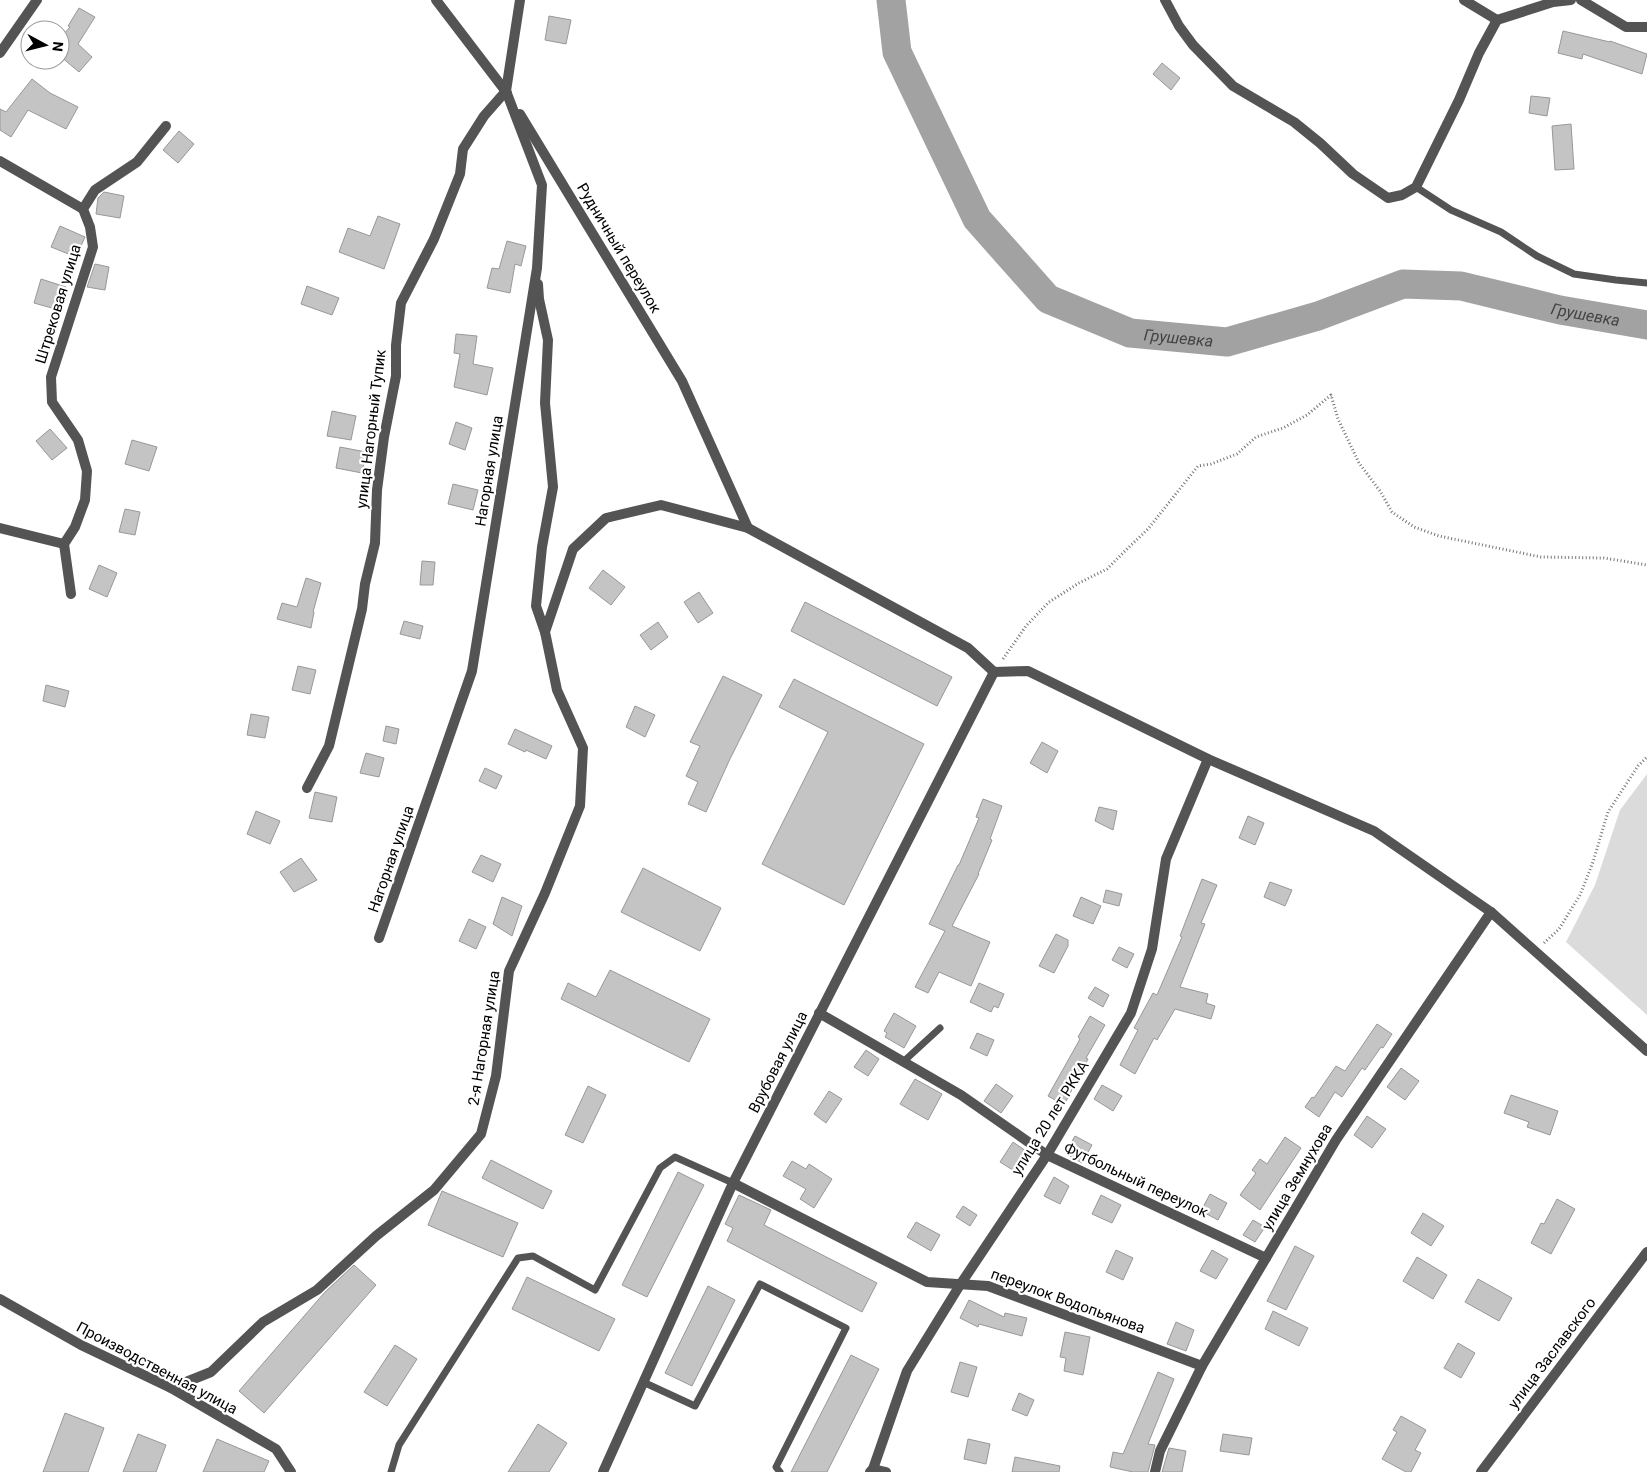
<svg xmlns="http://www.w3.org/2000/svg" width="1647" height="1472" font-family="Roboto,sans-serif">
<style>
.green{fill:#dbdbdb}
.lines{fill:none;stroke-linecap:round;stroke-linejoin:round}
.river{stroke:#a2a2a2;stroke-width:29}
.building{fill:#c4c4c4;stroke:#989898}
.path{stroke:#767676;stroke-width:3;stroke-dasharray:1 2.5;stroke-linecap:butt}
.lane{stroke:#545454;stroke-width:7}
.street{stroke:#545454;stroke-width:10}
.labels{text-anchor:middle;stroke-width:4.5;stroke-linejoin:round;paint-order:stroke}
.street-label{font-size:15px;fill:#000;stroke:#fff}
.water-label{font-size:16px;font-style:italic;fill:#434343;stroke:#fff}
</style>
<rect width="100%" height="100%" fill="#fff"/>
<path class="green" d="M1647,774V1015L1566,942L1595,885L1620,810Z"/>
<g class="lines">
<path class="river" id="s1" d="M891,0L897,52L977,219L1048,299L1130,333L1227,342L1318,316L1403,284L1461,286L1560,310L1647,325"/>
</g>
<g class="building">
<path d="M79,8L95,17L78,44L92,57L79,72L60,56V38L70,27L68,26Z"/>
<path d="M549,16L571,20L566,44L545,40Z"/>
<path d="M1563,31L1610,42V41L1647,54L1642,74L1583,54L1582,59L1558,53Z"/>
<path d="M1162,63L1180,78L1171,90L1153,74Z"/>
<path d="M32,79L50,93L78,107L66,129L28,110L11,137L0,130V109L6,112Z"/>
<path d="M1531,96L1550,98L1547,116L1529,113Z"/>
<path d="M1571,124L1574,169L1555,170L1552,126Z"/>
<path d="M179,131L194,144L178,163L163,150Z"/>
<path d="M104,192L124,196L120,218L96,214L98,198Z"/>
<path d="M378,216L400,224L384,269L339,252L348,228L370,236Z"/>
<path d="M60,226L85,237L76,257L51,247Z"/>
<path d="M507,241L526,246L521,266L515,264L510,293L487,288L492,268L499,269Z"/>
<path d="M95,264L109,267L105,290L87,287Z"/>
<path d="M41,279L66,287L59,310L34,303Z"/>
<path d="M307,286L339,298L332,315L301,304Z"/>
<path d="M456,334L477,336L473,364L493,368L487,395L454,387L460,354L454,353Z"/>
<path d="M332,411L356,416L351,440L327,436Z"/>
<path d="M456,422L472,428L465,450L449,444Z"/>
<path d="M50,429L67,448L52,460L36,441Z"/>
<path d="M132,440L157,447L149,471L125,464Z"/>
<path d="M340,447L366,452L362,473L336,468Z"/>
<path d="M453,484L478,490L473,510L448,504Z"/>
<path d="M125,509L140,512L135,535L119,532Z"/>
<path d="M422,561L435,562L433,585H420Z"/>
<path d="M99,565L117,573L107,597L89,589Z"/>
<path d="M603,570L625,587L611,605L589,588Z"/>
<path d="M306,578L321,583L313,612H314L311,628L277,619L282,603L297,607Z"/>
<path d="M699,592L713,613L698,623L684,602Z"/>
<path d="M805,602L952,677L937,706L791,631Z"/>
<path d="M404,621L423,626L420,639L400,634Z"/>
<path d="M658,622L668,637L651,650L640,635Z"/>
<path d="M298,666L316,670L310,694L292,690Z"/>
<path d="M723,676L762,695L729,761L706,812L688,804L698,782L686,776L700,746L690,742Z"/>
<path d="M794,679L924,744L844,905L762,864L828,732L779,707Z"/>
<path d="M46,685L69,691L65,707L43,701Z"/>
<path d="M635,706L655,715L645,737L626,727Z"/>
<path d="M251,714L269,717L265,738L247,735Z"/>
<path d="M386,726L399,729L396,744L383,741Z"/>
<path d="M515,729L552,746L546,759L526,750L525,752L508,744Z"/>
<path d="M1042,742L1058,751L1047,773L1030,763Z"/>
<path d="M366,753L384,758L379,777L360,773Z"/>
<path d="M485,768L502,776L496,789L479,781Z"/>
<path d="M315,792L337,797L332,822L309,818Z"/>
<path d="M983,799L1002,806L990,839L992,840L978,874H979L952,926L990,942L971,986L939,972L928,993L915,987L945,931L929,924L958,865H959L979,818L976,817Z"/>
<path d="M1099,807L1117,811L1113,830L1095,821Z"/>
<path d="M256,811L280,821L270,844L247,834Z"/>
<path d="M1248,816L1264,823L1255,845L1239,838Z"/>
<path d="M481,855L501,864L493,882L472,872Z"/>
<path d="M301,858L317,880L294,892L280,872Z"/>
<path d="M643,868L721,908L700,951L621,912Z"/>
<path d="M1202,879L1217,885L1201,923L1205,924L1180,987L1208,994L1206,1003L1215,1006L1211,1019L1175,1009L1157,1040L1154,1038L1135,1074L1120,1065L1138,1030L1134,1028L1153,993L1157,995L1182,937L1180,936Z"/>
<path d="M1270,882L1292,890L1285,906L1264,897Z"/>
<path d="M1106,890L1122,894L1119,906L1103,902Z"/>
<path d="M502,897L522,906L512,936L493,924Z"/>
<path d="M1081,897L1101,906L1093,924L1073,916Z"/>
<path d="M469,919L486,927L476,949L459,941Z"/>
<path d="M1056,934L1068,940V946L1054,973L1039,966Z"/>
<path d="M1119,947L1134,954L1127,968L1112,960Z"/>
<path d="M610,970L710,1019L689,1062L561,999L568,983L596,997Z"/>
<path d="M979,983L1004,994L998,1008L994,1006L991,1012L970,1002Z"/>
<path d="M1095,987L1109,995L1103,1007L1088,998Z"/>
<path d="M894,1013L916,1026L904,1048L885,1037L887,1033L884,1031Z"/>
<path d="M1090,1016L1105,1025L1086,1058L1088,1059L1064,1105L1048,1096L1080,1039L1078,1037Z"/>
<path d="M1377,1024L1392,1034L1383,1048L1381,1047L1365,1070L1362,1068L1342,1097L1335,1092L1319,1117L1305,1107L1312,1097L1314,1098L1336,1066L1345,1071Z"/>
<path d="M977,1033L994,1040L987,1056L970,1048Z"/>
<path d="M866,1050L879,1059L868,1076L854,1067Z"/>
<path d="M1401,1068L1419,1081L1405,1100L1387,1087Z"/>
<path d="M915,1079L942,1094L928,1120L900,1104Z"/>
<path d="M996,1084L1013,1096L1001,1113L984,1101Z"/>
<path d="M1102,1085L1122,1096L1113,1111L1094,1099Z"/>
<path d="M588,1086L606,1095L583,1143L565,1135Z"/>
<path d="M829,1091L842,1099L826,1123L814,1114Z"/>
<path d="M1511,1095L1558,1111L1550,1135L1527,1127L1529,1122L1504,1113Z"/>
<path d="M1367,1116L1386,1129L1372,1148L1354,1135Z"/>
<path d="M1075,1136L1092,1145L1082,1163L1065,1153Z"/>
<path d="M1285,1137L1301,1148L1260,1210L1240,1195L1256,1173L1252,1170L1260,1159L1267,1164Z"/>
<path d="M1013,1142L1029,1153L1016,1172L1000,1162Z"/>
<path d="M491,1160L552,1191L543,1209L482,1178Z"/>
<path d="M792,1161L806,1169L809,1164L832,1179L814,1208L800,1199L806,1189L783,1176Z"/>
<path d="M678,1172L704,1185L647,1297L622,1285Z"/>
<path d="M1054,1177L1069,1186L1060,1204L1044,1196Z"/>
<path d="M442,1191L518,1223L503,1257L428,1225Z"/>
<path d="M1210,1194L1227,1203L1218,1220L1201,1211Z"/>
<path d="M739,1195L771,1210L764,1225L877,1283L862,1312L727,1241L733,1228L725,1224Z"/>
<path d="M1101,1195L1121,1205L1112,1223L1092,1214Z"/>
<path d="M1557,1199L1575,1209L1551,1254L1531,1243L1541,1223L1544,1224Z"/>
<path d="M963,1206L977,1215L970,1226L956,1217Z"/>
<path d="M1423,1213L1444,1226L1431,1246L1411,1233Z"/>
<path d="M1253,1220L1265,1227L1255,1242L1243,1235Z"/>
<path d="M916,1222L940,1235L931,1251L907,1237Z"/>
<path d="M1295,1246L1314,1256L1286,1310L1267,1301Z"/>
<path d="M1116,1250L1133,1258L1123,1280L1106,1272Z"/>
<path d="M1212,1250L1228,1259L1216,1279L1200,1271Z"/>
<path d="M1417,1257L1447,1275L1433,1299L1403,1281Z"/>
<path d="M354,1265L376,1285L264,1413L239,1391L325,1292Z"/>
<path d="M527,1277L615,1319L599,1351L512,1309Z"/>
<path d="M1478,1279L1512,1298L1499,1321L1465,1302Z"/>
<path d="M708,1286L735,1300L692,1386L665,1373Z"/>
<path d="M969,1300L1004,1317L1005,1313L1027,1318L1022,1336L979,1324L978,1327L960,1318Z"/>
<path d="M1273,1311L1308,1328L1299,1346L1265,1329Z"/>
<path d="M1176,1322L1194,1330L1186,1351L1167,1344Z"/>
<path d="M1065,1332L1090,1337L1083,1375L1064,1371L1066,1358L1060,1357Z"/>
<path d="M1458,1343L1475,1353L1461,1378L1444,1368Z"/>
<path d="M395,1345L417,1359L387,1406L364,1392Z"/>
<path d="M851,1355L879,1369L827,1472H791Z"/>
<path d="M960,1362L977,1367L968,1397L951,1392Z"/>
<path d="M1158,1372L1174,1379L1148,1444L1155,1445L1148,1472H1133L1110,1467L1113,1452L1123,1454Z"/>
<path d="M1019,1393L1034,1400L1027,1416L1012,1410Z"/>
<path d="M65,1413L104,1428L88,1472H43Z"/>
<path d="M1401,1416L1426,1430L1415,1450L1421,1453L1411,1472H1406L1382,1459L1397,1432L1393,1430Z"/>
<path d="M538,1424L567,1443L549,1472H508Z"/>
<path d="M138,1434L166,1445L156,1472H123Z"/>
<path d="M1223,1434L1252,1438L1249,1455L1220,1451Z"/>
<path d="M217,1439L269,1461L264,1472H203Z"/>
<path d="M968,1439L990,1444L986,1464L964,1459Z"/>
<path d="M1169,1448L1186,1451L1182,1472H1162Z"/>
<path d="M1015,1457L1060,1466L1059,1472H1012Z"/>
</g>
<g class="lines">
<g class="path">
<path d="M1003,659L1026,626L1049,602L1079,583L1107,569L1127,549L1148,529L1198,466L1211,464L1237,454L1256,437L1283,428L1307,415L1331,395L1338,419L1359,463L1380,491L1392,512L1414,527L1439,536L1541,557L1604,558L1647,565"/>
<path d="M1544,943L1559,929L1580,895L1593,862L1608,812L1638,766L1647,757"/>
</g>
<g class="lane">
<path d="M1416,187L1451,210L1501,232L1537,256L1574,274L1616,280L1647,283"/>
<path d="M903,1062L940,1028"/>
<path d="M643,1382L695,1406L760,1284L846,1328L776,1467L780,1472"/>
<path d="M391,1472L399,1445L518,1258L533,1256L595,1290L660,1168L675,1157L733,1183"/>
</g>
<g class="street">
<path d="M436,0L507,93"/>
<path d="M1165,0L1179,26L1193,45L1233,86L1294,122L1320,143L1353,174L1388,198L1402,195L1416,187L1459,100L1479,53L1497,20L1553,2L1571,0"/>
<path d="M1464,0L1497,20"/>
<path d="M1581,0L1626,27H1647"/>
<path d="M0,53L37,0"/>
<path d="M520,114L682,381L748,528"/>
<path d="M0,161L83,209"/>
<path d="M538,284L539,299L548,340L545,403L553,487L542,547L536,606L545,632"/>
<path d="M0,528L64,544"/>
<path d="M71,594L64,544L75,527L85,500L87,471L78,440L52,402L51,377L93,247L90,227L83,209L95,190L137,162L166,126"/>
<path d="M307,788L329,746L362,609L365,584L375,543L377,490L384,437L396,376V345L401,303L434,239L460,174L463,149L484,116L506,91"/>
<path d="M379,938L472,671L537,268L542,185L506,91L520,0"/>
<path d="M819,1013L961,1095L1047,1155L1266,1258"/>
<path d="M733,1183L927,1282L988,1286L1202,1366"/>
<path d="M0,1299L81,1345L171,1388L276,1449L291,1472"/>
<path d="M171,1388L211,1372L263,1322L317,1290L376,1236L434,1190L481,1134L496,1076L509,971L545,893L580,806L583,748L557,690L545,632L573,549L606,518L661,505L748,528L968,648L994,672L1028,671L1208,759L1374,831L1491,912L1647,1051"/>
<path d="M873,1469L886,1472"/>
<path d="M603,1472L733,1183L994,672"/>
<path d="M870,1472L873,1469L907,1371L960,1285L1047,1155L1131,1013L1152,949L1166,859L1208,759"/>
<path d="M1155,1472L1160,1451L1202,1366L1266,1258L1336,1140L1491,912"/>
<path d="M1481,1472L1647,1252"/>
</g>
</g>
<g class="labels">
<g class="street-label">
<text transform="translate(619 248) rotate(59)" y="5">Рудничный переулок</text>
<text transform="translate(58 304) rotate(-73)" y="5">Штрековая улица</text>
<text transform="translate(371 429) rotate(-83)" y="5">улица Нагорный Тупик</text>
<text transform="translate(489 471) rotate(-81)" y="5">Нагорная улица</text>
<text transform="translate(391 859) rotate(-71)" y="5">Нагорная улица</text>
<text transform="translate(484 1038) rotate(-81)" y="5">2-я Нагорная улица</text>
<text transform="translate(778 1062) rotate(-63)" y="5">Врубовая улица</text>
<text transform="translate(1050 1118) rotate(-58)" y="5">улица 20 лет РККА</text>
<text transform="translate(1297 1177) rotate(-59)" y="5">улица Земнухова</text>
<text transform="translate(1136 1180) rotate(25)" y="5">Футбольный переулок</text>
<text transform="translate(1068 1301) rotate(20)" y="5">переулок Водопьянова</text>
<text transform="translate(1552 1353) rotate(-53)" y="5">улица Заславского</text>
<text transform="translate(157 1368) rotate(28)" y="5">Производственная улица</text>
</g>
<g class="water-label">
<text dy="6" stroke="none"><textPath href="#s1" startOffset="902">Грушевка</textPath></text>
<text dy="6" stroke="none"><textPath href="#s1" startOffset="482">Грушевка</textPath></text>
</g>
</g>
<g transform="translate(45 45) rotate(97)"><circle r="24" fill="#ffffff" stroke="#999999"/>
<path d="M0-4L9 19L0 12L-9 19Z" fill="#000000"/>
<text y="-8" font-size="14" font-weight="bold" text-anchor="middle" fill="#000000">N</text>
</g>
</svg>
